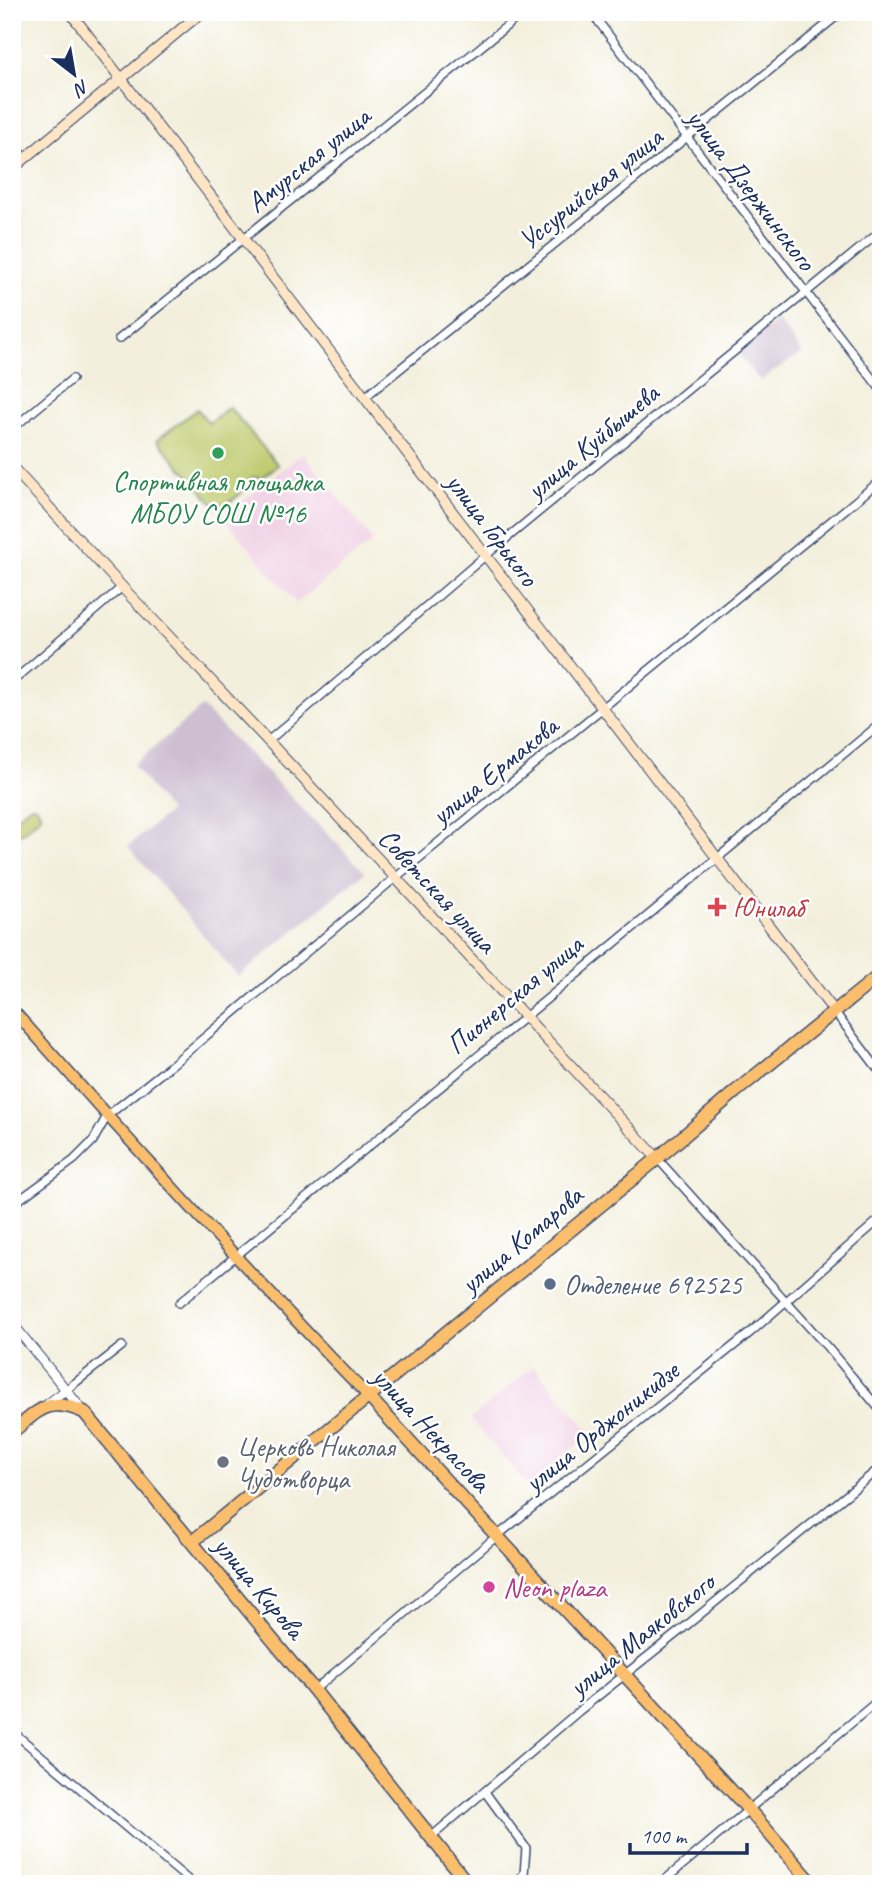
<svg xmlns="http://www.w3.org/2000/svg" width="893" height="1896" font-family="Caveat,sans-serif">
<style>
.built{fill:#f0d0e5}
.industrial{fill:#cebed2}
.green{fill:#bdca6c;stroke:#6c7c65;stroke-width:2}
.lines{fill:none;stroke-linecap:round;stroke-linejoin:round}
.minor-casing{stroke:#3b4c71;stroke-width:10}
.tertiary-casing{stroke:#3b4c71;stroke-width:11}
.secondary-casing{stroke:#3b4c71;stroke-width:12}
.primary-casing{stroke:#3b4c71;stroke-width:13}
.trunk-casing{stroke:#3b4c71;stroke-width:15}
.minor{stroke:#fff;stroke-width:7}
.tertiary{stroke:#fff;stroke-width:9}
.secondary{stroke:#fde5c5;stroke-width:10}
.primary{stroke:#fabe6d;stroke-width:10}
.trunk{stroke:#fabe6d;stroke-width:12}
.leisure-dot{fill:#2e9e5b;stroke:#fff;stroke-width:2.5}
.health-dot{fill:#e0444e;stroke:#fff;stroke-width:2.5}
.service-dot{fill:#5c6f8a;stroke:#fff;stroke-width:2.5}
.worship-dot{fill:#6b7280;stroke:#fff;stroke-width:2.5}
.hotel-dot{fill:#d1479c;stroke:#fff;stroke-width:2.5}
.labels{text-anchor:middle;stroke-width:5;stroke-linejoin:round;paint-order:stroke}
.street-label{font-size:28px;fill:#1b2f5e;stroke:#fff}
.leisure-label{font-size:28px;fill:#27864d;stroke:#fff}
.health-label{font-size:28px;fill:#be3a42;stroke:#fff;text-anchor:start}
.service-label{font-size:28px;fill:#4e5e75;stroke:#fff;text-anchor:start}
.worship-label{font-size:28px;fill:#5b616d;stroke:#fff;text-anchor:start}
.hotel-label{font-size:28px;fill:#b23c85;stroke:#fff;text-anchor:start}
</style>
<rect width="100%" height="100%" fill="#fff"/>
<filter id="ink" filterUnits="userSpaceOnUse"><feTurbulence type="fractalNoise" baseFrequency=".0143" numOctaves="2"/><feDisplacementMap in="SourceGraphic" scale="14" xChannelSelector="R" yChannelSelector="G"/><feConvolveMatrix kernelMatrix="1 2 1 2 8 2 1 2 1" color-interpolation-filters="sRGB"/></filter>
<filter id="wash" filterUnits="userSpaceOnUse"><feTurbulence type="fractalNoise" baseFrequency=".00686" numOctaves="4" result="noise"/><feDisplacementMap in="SourceGraphic" scale="28" xChannelSelector="R" yChannelSelector="G"/><feGaussianBlur stdDeviation="1.57" result="paint"/><feColorMatrix in="noise" values="0 0 0 0 0 0 0 0 0 0 0 0 0 0 0 0 0 1.4 0 .05"/><feComposite in="paint" operator="in"/></filter>
<g filter="url(#wash)">
<rect width="100%" height="100%" fill="#f3efdc"/>
<g class="built">
<path d="M303,453L373,541L296,603L223,517Z"/>
<path d="M534,1366L591,1433L528,1486L471,1419Z"/>
</g>
<g class="industrial">
<path d="M778,320L802,353L760,381L738,354Z"/>
<path d="M202,707L365,872L238,977L128,846L169,812L133,765Z"/>
</g>
<g class="green">
<path d="M229,407L278,465L261,478L252,477C247,491 231,504 216,507L157,440L197,409L209,423Z"/>
<path d="M31,805L37,807L41,815L40,817L22,833L15,834L12,831V820Z"/>
</g>
</g>
<g filter="url(#ink)">
<g class="lines">
<g class="minor-casing">
<g id="minor">
<path d="M591,12L881,390"/>
<path d="M119,339L524,12"/>
<path d="M365,397L842,12"/>
<path d="M12,429L72,379"/>
<path d="M12,682L122,587"/>
<path d="M268,741L485,556L881,231"/>
<path d="M834,1011L881,1073"/>
<path d="M657,1158L828,1348L881,1411"/>
<path d="M12,1205L74,1160L93,1141L107,1116L169,1067L395,878L881,480"/>
<path d="M179,1303L881,723"/>
<path d="M66,1390L122,1346"/>
<path d="M314,1690L497,1536L751,1332L881,1218"/>
<path d="M12,1731L193,1884"/>
<path d="M485,1792L526,1848L524,1874L512,1884"/>
<path d="M431,1837L579,1711L681,1630L881,1467"/>
<path d="M660,1884L881,1698"/>
</g>
</g>
<g class="tertiary-casing">
<g id="tertiary">
<path d="M12,1323L83,1411"/>
<path d="M45,1406L66,1390"/>
</g>
</g>
<g class="secondary-casing">
<g id="secondary">
<path d="M70,12L834,1011"/>
<path d="M12,169L202,12"/>
<path d="M12,467L122,587L268,741L657,1158"/>
</g>
</g>
<g class="primary-casing">
<path id="primary" d="M12,1009C129,1141 247,1271 369,1397"/>
</g>
<g class="trunk-casing">
<g id="trunk">
<path d="M369,1397L749,1810L813,1884"/>
<path d="M12,1432C40,1410 47,1396 84,1412L314,1690L468,1884"/>
<path d="M192,1542L652,1163L735,1092L881,974"/>
</g>
</g>
<use href="#minor" class="minor"/>
<use href="#tertiary" class="tertiary"/>
<use href="#secondary" class="secondary"/>
<use href="#primary" class="primary"/>
<use href="#trunk" class="trunk"/>
</g>
</g>
<circle class="leisure-dot" cx="218" cy="453" r="7"/>
<path class="health-dot" d="M713.5 896.5h7v7h7v7h-7v7h-7v-7h-7v-7h7z"/>
<circle class="service-dot" cx="550" cy="1284" r="7"/>
<circle class="worship-dot" cx="223" cy="1462" r="7"/>
<circle class="hotel-dot" cx="489" cy="1587" r="7"/>
<g class="labels">
<g class="street-label">
<text transform="translate(308 159) rotate(-39)" y="10">Амурская улица</text>
<text transform="translate(590 188) rotate(-39)" y="10">Уссурийская улица</text>
<text transform="translate(752 189) rotate(53)" y="10">улица Дзержинского</text>
<text transform="translate(592 441) rotate(-40)" y="10">улица Куйбышева</text>
<text transform="translate(493 529) rotate(53)" y="10">улица Горького</text>
<text transform="translate(494 770) rotate(-39)" y="10">улица Ермакова</text>
<text transform="translate(438 890) rotate(47)" y="10">Советская улица</text>
<text transform="translate(514 994) rotate(-40)" y="10">Пионерская улица</text>
<text transform="translate(521 1239) rotate(-40)" y="10">улица Комарова</text>
<text transform="translate(601 1426) rotate(-39)" y="10">улица Орджоникидзе</text>
<text transform="translate(432 1429) rotate(47)" y="10">улица Некрасова</text>
<text transform="translate(260 1587) rotate(50)" y="10">улица Кирова</text>
<text transform="translate(641 1634) rotate(-39)" y="10">улица Маяковского</text>
</g>
<g class="leisure-label">
<text x="218" y="491">Спортивная площадка<tspan x="218" dy="32">МБОУ СОШ №16</tspan></text>
</g>
<g class="health-label">
<text x="733" y="917">Юнилаб</text>
</g>
<g class="service-label">
<text x="564" y="1294">Отделение 692525</text>
</g>
<g class="worship-label">
<text x="237" y="1456">Церковь Николая<tspan x="237" dy="32">Чудотворца</tspan></text>
</g>
<g class="hotel-label">
<text x="503" y="1597">Neon plaza</text>
</g>
</g>
<rect width="893" height="1896" fill="none" stroke="#fff" stroke-width="42"/>
<g transform="translate(74 74) rotate(149)" stroke="#ffffff" stroke-width="5" paint-order="stroke">
<path d="M0-5L12 26L0 18L-12 26Z" fill="#1b2f5e"/>
<text y="-10" font-size="19" font-weight="bold" text-anchor="middle" fill="#1b2f5e">N</text>
</g>
<path d="M630 1843v10h117v-10" fill="none" stroke="#1b2f5e" stroke-width="3.5"/>
<text x="641" y="1843" font-size="21" fill="#1b2f5e" stroke="#ffffff" stroke-width="5" paint-order="stroke">100 m</text>
</svg>
